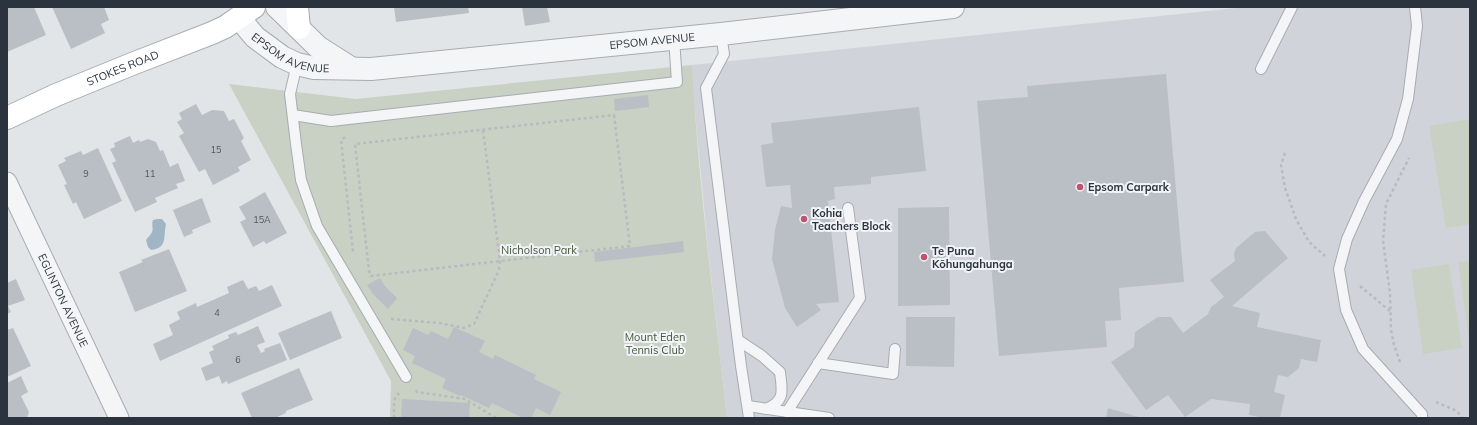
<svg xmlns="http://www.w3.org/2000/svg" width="1477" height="425" font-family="Mulish,sans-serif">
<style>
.built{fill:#d0d4da}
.green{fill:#c8d1c3}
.water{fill:#a0b6c4}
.building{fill:#b9bfc4}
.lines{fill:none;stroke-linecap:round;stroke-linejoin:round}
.service-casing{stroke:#a7acb2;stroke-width:12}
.minor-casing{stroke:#a7acb2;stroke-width:21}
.tertiary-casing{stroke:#a7acb2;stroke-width:24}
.secondary-casing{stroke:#a7acb2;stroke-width:24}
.path{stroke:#b7bbc0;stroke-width:2.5;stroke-dasharray:3 3;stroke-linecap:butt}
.service{stroke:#f3f5f7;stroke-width:10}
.minor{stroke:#f3f5f7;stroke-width:19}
.tertiary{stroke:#f3f5f7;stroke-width:22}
.secondary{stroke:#fff;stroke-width:22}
.poi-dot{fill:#bf5471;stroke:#f1f3f6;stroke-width:1.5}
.labels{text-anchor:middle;stroke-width:4;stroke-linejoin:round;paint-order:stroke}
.number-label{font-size:9px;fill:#4e5760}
.street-label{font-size:11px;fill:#2b343e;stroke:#f1f3f6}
.poi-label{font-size:11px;font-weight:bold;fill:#2b343e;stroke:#f1f3f6;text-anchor:start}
.park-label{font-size:11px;fill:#43583a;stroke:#f1f3f6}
</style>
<rect width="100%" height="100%" fill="#e1e5e8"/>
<path class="built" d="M1246,7H1470V418H727L708,249L694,102L692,65Z"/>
<g class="green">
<path d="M692,65C698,183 714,301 727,418H390L391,381L229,84L356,99Z"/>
<path d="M1470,119V224L1446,228L1429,126Z"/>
<path d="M1470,261V347L1458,262Z"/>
<path d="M1449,264L1462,348L1423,354L1411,270Z"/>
</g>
<path class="water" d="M157,219H162L166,224C163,237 168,248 151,250L148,247L146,240C148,237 151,235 152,232C154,229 151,225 153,220Z"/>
<g class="building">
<path d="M7,7H34L46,35L7,52Z"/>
<path d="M52,7H104L109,20L101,24L105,33L71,49Z"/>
<path d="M394,7H468L469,13L396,22Z"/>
<path d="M522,7H547L550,22L525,26Z"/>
<path d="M1166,74L1184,282L1119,288L1121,320L1105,321L1107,347L999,356L977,101L1028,97L1027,86Z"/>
<path d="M648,95L649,107L615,111L614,99Z"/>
<path d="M196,104L202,115L212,110L224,111L229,121L234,119L244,138L241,141L251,160L238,167L240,171L213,185L205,169L199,172L179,136L184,133L177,122L182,119L179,113Z"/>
<path d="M919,107L926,171L871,177V184L834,187L835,199L828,201L839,302L816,304L821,310L797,327L785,308L772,259L775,230L781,206L792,208L790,185L766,187L761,145L773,143L771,123Z"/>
<path d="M130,136L133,143L139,140L140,142L148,139L156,142L160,151L163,150L170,167L178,163L185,181L176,184L178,188L155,198L157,202L135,212L112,163L116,161L110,149L115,147L114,143Z"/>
<path d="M98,148L122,201L84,219L76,202L73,204L64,185L67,184L58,165L66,161L64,158L81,151L83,155Z"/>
<path d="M265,192L287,233L266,244L264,241L253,247L240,222L246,219L239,207Z"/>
<path d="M202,198L211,222L192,230L193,233L184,237L173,210Z"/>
<path d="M949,207L950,305L898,306V208Z"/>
<path d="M1265,231L1288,258L1232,306L1260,313L1257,327L1321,340L1317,362L1301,359L1299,368L1288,377L1278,375L1274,392L1285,395L1280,418H1264L1249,415L1250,404L1211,399L1185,417L1168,395L1146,410L1111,362L1134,347L1135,332L1158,317H1171L1183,333L1208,314L1211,307L1224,297L1210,280L1235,261L1234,254L1236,248L1255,232Z"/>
<path d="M683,241L684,252L595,262L594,252Z"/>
<path d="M169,249L187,291L135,312L119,272L143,262L141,260Z"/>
<path d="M380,278L384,285L397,298L388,309L373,294L367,285Z"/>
<path d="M16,279L25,300L8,306L11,312L7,314V283Z"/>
<path d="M243,280L248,289L256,286L259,291L272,285L282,306L160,361L153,344L173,335L169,325L180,319L177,312L196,303L197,307L229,293L227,287Z"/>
<path d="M331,311L342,338L290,360L278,333Z"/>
<path d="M906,317H955L954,367L906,366Z"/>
<path d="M258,326L265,342L257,345L261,353L265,351L264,349L280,343L287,360L228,384L227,381L222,384L219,376L206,381L201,368L213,363L209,352L214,350L212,346L229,338L228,335L236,332L238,335Z"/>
<path d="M454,327L485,341L479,352L493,359L495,355L536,375L534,379L561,392L550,415L536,408L531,418H523L492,403L489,408L461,395L460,396L442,388L446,379L412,363L415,356L403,350L413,328L428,335L431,331L448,339Z"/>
<path d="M13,328L31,366L7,377V330Z"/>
<path d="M299,368L313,400L286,411V413L275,418H252L241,393Z"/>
<path d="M21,376L28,392L21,396L29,412L27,418H7V383Z"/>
<path d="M402,399L470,403L469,418H401Z"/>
<path d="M1108,408L1142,418H1106Z"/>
</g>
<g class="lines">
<g class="service-casing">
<g id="service">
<path d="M1415,7L1417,26L1408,99L1397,139L1364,201L1347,239L1339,269L1346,310L1363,349L1422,414V418"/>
<path d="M721,34L724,54L706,88L741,366L749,418"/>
<path d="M297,64L290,94L296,144L301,180L317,226L406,377"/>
<path d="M1261,69L1292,7"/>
<path d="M293,115L331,121L677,82L674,38"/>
<path d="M738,340L762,356L780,372C782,390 786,401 766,409"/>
<path d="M818,363L893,374L895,349"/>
<path d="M748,406L829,418"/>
<path d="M787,412L860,298L848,208"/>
</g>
</g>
<g class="minor-casing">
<g id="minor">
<path id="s1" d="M7,182L119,418"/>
</g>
</g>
<g class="tertiary-casing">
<g id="tertiary">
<path d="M277,7L318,47L351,68"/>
<path id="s2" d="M239,18L255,37L282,57L297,64L314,68L371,69L721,34L953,7"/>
</g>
</g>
<g class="secondary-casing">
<g id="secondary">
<path d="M297,7L299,28"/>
<path id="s3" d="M7,118L56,95L132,64L212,33L225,27L254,7"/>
</g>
</g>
<g class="path">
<path d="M614,115L630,246L371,276L369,271L355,144Z"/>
<path d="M345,137L341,140L353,252"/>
<path d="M1285,153L1281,165L1285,188L1296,219L1309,242L1325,256"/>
<path d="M1360,286L1390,311"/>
<path d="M391,319L439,323L464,328L474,324L499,270L500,261L483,130"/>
<path d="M1400,362L1394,345L1391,330L1390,293L1383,241L1386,204L1409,158"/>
<path d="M416,390L417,392L465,399L496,418"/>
<path d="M1436,402L1457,411L1462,418"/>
<path d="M394,418V400L399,393"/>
</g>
<use href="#service" class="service"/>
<use href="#minor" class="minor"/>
<use href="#tertiary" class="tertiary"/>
<use href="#secondary" class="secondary"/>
</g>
<g class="poi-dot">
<circle cx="1080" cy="187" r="4"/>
<circle cx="804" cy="219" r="4"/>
<circle cx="924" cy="257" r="4"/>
</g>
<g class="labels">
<g class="number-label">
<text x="216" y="153">15</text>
<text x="86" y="177">9</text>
<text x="150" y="177">11</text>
<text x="262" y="223">15A</text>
<text x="217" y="316">4</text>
<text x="238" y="363">6</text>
</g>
<g class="street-label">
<text dy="4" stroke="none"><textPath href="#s2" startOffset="432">EPSOM AVENUE</textPath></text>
<text dy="4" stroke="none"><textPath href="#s2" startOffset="65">EPSOM AVENUE</textPath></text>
<text dy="4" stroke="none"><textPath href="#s3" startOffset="126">STOKES ROAD</textPath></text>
<text dy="4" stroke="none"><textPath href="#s1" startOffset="131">EGLINTON AVENUE</textPath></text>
</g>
<g class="poi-label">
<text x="1088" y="191">Epsom Carpark</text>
<text x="812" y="217">Kohia<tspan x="812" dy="13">Teachers Block</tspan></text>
<text x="932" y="255">Te Puna<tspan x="932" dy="13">Kōhungahunga</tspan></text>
</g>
<g class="park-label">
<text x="539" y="254">Nicholson Park</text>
<text x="655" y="341">Mount Eden<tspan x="655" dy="13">Tennis Club</tspan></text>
</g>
</g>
<rect width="1477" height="425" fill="none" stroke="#2b343e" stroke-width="16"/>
</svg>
